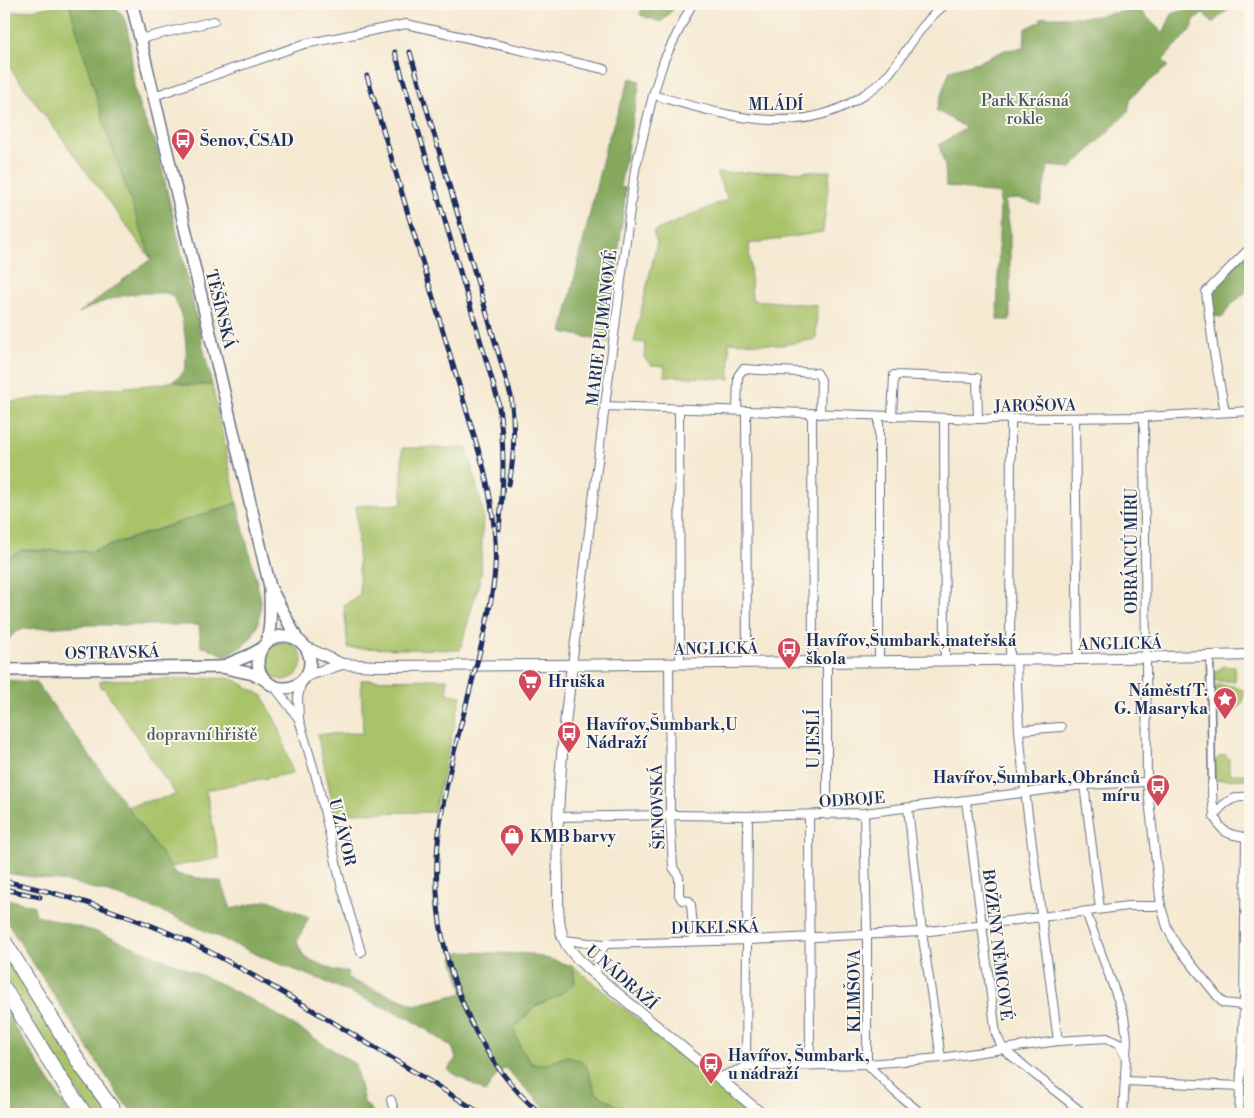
<svg xmlns="http://www.w3.org/2000/svg" width="1254" height="1118" font-family="'Libre Bodoni',serif">
<style>
.green{fill:#a9c369;stroke:#627964}
.forest{fill:#86a95d;stroke:#506c5e}
.lines{fill:none;stroke-linecap:round;stroke-linejoin:round}
.pedestrian-casing{stroke:#677086;stroke-width:9}
.minor-casing{stroke:#677086;stroke-width:10}
.tertiary-casing{stroke:#677086;stroke-width:12}
.secondary-casing{stroke:#677086;stroke-width:14}
.trunk-casing{stroke:#677086;stroke-width:16}
.pedestrian{stroke:#fff;stroke-width:6}
.minor{stroke:#fff;stroke-width:8}
.tertiary{stroke:#fff;stroke-width:10}
.secondary{stroke:#fff;stroke-width:11}
.trunk{stroke:#fff;stroke-width:14}
.rail-casing{stroke:#1b2f5e;stroke-width:5}
.rail{stroke:#fbf7ec;stroke-width:3;stroke-dasharray:9;stroke-linecap:butt}
.labels{text-anchor:middle;stroke-width:4;stroke-linejoin:round;paint-order:stroke}
.park-label{font-size:16px;fill:#465b61;stroke:#fbf7ec}
.street-label{font-size:16px;fill:#1b2f5e;stroke:#fbf7ec}
.poi-label{font-size:16px;font-weight:bold;fill:#1b2f5e;stroke:#fbf7ec;text-anchor:start}
</style>
<rect width="100%" height="100%" fill="#fbf7ec"/>
<filter id="ink" filterUnits="userSpaceOnUse"><feTurbulence type="fractalNoise" baseFrequency=".02" numOctaves="2"/><feDisplacementMap in="SourceGraphic" scale="10" xChannelSelector="R" yChannelSelector="G"/><feConvolveMatrix kernelMatrix="1 2 1 2 8 2 1 2 1" color-interpolation-filters="sRGB"/></filter>
<filter id="wash" filterUnits="userSpaceOnUse"><feTurbulence type="fractalNoise" baseFrequency=".0096" numOctaves="4" result="noise"/><feDisplacementMap in="SourceGraphic" scale="20" xChannelSelector="R" yChannelSelector="G"/><feGaussianBlur stdDeviation="1.12" result="paint"/><feColorMatrix in="noise" values="0 0 0 0 0 0 0 0 0 0 0 0 0 0 0 0 0 1.4 0 .05"/><feComposite in="paint" operator="in"/></filter>
<g filter="url(#wash)">
<rect width="100%" height="100%" fill="#f5e9d1"/>
<g class="green">
<path d="M69,4L107,132L151,259L4,60V14Z"/>
<path d="M830,171L823,232L749,244L752,300L817,305L816,339L782,345L729,342L730,379L664,376L665,366L651,365L644,358L645,343L634,342L657,242L653,232L728,199L716,173Z"/>
<path d="M173,381L184,385H212L237,503L92,551L22,550L4,560V403L93,390L161,384Z"/>
<path d="M402,448H467L483,512L482,536L481,575L460,650L348,648L344,605L360,595L356,506L402,504Z"/>
<circle cx="283" cy="661" r="19"/>
<path d="M1224,666L1235,667V682L1229,681H1213V673Z"/>
<path d="M227,678L235,680L263,696L280,730L292,773L206,790L219,858L171,867L126,806L176,795L104,688H101L100,682L103,680Z"/>
<path d="M447,679L448,694L461,696L434,812L335,813L317,734L363,733L361,680Z"/>
<path d="M1219,685L1233,686L1244,691L1243,702L1231,716C1221,711 1213,697 1213,686Z"/>
<path d="M1222,755H1226L1229,759V774H1250V779L1214,780V761Z"/>
<path d="M4,952L109,1114H92L37,1029L4,974Z"/>
<path d="M573,966L752,1114H641L631,1109L619,1107L596,1093L585,1063L567,1056L547,1064H532L521,1049L514,1029L535,1006L558,996L575,983Z"/>
</g>
<g class="forest">
<path d="M69,4C85,2 108,0 120,12C132,23 131,76 136,94C140,111 147,127 156,143L212,385H184L173,381C178,378 184,374 185,367C189,353 183,301 169,294C164,292 158,293 153,293C127,292 103,300 79,313L151,259L107,132Z"/>
<path d="M643,4H678L661,22L640,15Z"/>
<path d="M1191,4H1235L1212,23L1204,13L1193,21V27L1163,60L1168,66L1131,97L1128,112L1071,168L1048,166L1040,205L1020,199L1005,200L1010,230V320H997L1000,194L946,186L945,167L939,145L966,128L936,110L950,70L981,61L1005,50L1024,48L1025,29L1041,21L1040,19L1044,17H1089L1139,9L1163,33L1172,14L1191,8Z"/>
<path d="M630,78L640,81L620,187L626,188L608,342L562,332L606,145Z"/>
<path d="M1250,248V288L1229,307L1223,317L1209,316L1206,292Z"/>
<path d="M237,503L261,600C260,630 253,642 226,656L208,648L201,647L199,625H88L24,629L16,632L4,644V560L22,550L91,552Z"/>
<path d="M4,680L36,682L176,874L222,882L231,909L269,900L309,917L297,942L304,957L336,971H347L348,979L415,1005L463,993L453,958L460,952L531,954L573,966L575,983L558,996L535,1006L514,1029L521,1049L532,1064H547L567,1056L585,1063L596,1093L619,1107L631,1109L641,1114H551L505,1068L496,1076L485,1092L448,1070L456,1058L452,1047L409,1018L319,979L269,960L166,913L122,897L74,883L4,873Z"/>
<path d="M4,898L34,906L36,915L97,932L183,967L225,986L268,1009L355,1064L364,1102L375,1114H134L121,1099L15,935L4,914Z"/>
<path d="M4,1010L70,1114H4Z"/>
</g>
</g>
<g filter="url(#ink)">
<g class="lines">
<g class="pedestrian-casing">
<path id="pedestrian" d="M1210,656L1212,783"/>
</g>
<g class="minor-casing">
<g id="minor">
<path d="M140,39L214,21"/>
<path d="M653,95C720,114 795,139 859,98C868,92 879,85 886,77C908,52 918,25 946,4"/>
<path d="M154,96L304,44L406,24L604,69"/>
<path d="M604,406L978,419L1144,417L1250,411"/>
<path d="M679,409L680,663"/>
<path d="M737,410L738,376L743,369L817,373L821,380L820,414"/>
<path d="M746,411L747,662"/>
<path d="M1225,412L1214,353L1206,292L1250,248"/>
<path d="M812,414L813,662"/>
<path d="M892,417L894,375L977,378L978,419"/>
<path d="M1144,417L1147,782L1161,906L1167,927L1177,946L1223,1003L1250,1006"/>
<path d="M944,418L945,660"/>
<path d="M1075,418L1078,659"/>
<path d="M1010,660L1011,420"/>
<path d="M1016,660L1019,730L1025,792L1058,1041"/>
<path d="M879,661V417"/>
<path d="M827,662V815"/>
<path d="M669,663L670,815L673,867L679,877V895L682,900L689,901L691,905L694,940"/>
<path d="M572,665L635,170L653,95L664,60L692,4"/>
<path d="M302,680L298,697L299,719L318,784L341,884L361,952"/>
<path d="M274,686L299,719"/>
<path d="M1019,730L1061,727"/>
<path d="M1212,783C1212,801 1211,830 1234,835C1240,836 1245,838 1250,836"/>
<path d="M1084,785L1100,909"/>
<path d="M966,801L996,1034L1003,1049L1084,1114"/>
<path d="M908,808L922,932L941,1058"/>
<path d="M864,813L867,930V1064L895,1092L922,1114"/>
<path d="M809,815L810,1065"/>
<path d="M557,817L670,815L748,816L864,813L1084,785L1147,782"/>
<path d="M1214,817C1222,803 1233,795 1250,797"/>
<path d="M1086,912L1124,1016L1127,1039L1126,1055"/>
<path d="M564,940L589,943L606,944L749,940L922,932L1128,906H1161"/>
<path d="M597,977C595,963 598,954 606,944"/>
<path d="M746,1067L748,816"/>
<path d="M718,1078L746,1067L867,1064L941,1058L1058,1041L1107,1038L1119,1044L1126,1058L1123,1114"/>
<path d="M1125,1081L1241,1086"/>
<path d="M391,1100L395,1114"/>
<path d="M1239,1114L1244,1007L1246,837"/>
</g>
</g>
<g class="tertiary-casing">
<g id="tertiary">
<path d="M306,647L342,664"/>
<path d="M572,665C563,737 555,809 558,881C558,900 557,920 563,938C568,950 578,959 587,968L762,1114"/>
<path d="M306,676L342,664L376,666L553,665L1078,659L1250,655"/>
</g>
</g>
<g class="secondary-casing">
<g id="secondary">
<path d="M132,4L270,587L297,639"/>
<circle cx="284" cy="662" r="26"/>
<path d="M267,642C272,624 270,607 270,589"/>
<path d="M221,667L250,655L261,649"/>
<path d="M4,670L221,667L253,674L264,679"/>
</g>
</g>
<g class="trunk-casing">
<g id="trunk">
<path d="M4,941L82,1067L116,1114"/>
<path d="M4,988L60,1078L85,1114"/>
</g>
</g>
<use href="#pedestrian" class="pedestrian"/>
<use href="#minor" class="minor"/>
<use href="#tertiary" class="tertiary"/>
<use href="#secondary" class="secondary"/>
<use href="#trunk" class="trunk"/>
<g class="rail-casing">
<g id="rail">
<path d="M395,52L498,400C505,445 504,484 499,529"/>
<path d="M410,52L511,396C515,426 515,454 509,484"/>
<path d="M367,76L484,469C492,502 497,535 495,569C493,598 486,627 479,655C465,710 448,767 440,824C432,884 438,945 462,1001C479,1045 506,1084 541,1114"/>
<path d="M4,881C60,893 114,910 167,932C215,952 259,979 304,1005C364,1041 423,1077 482,1114"/>
<path d="M4,889L40,897"/>
</g>
</g>
<use href="#rail" class="rail"/>
</g>
</g>
<defs>
<g id="bus-pin" transform="scale(1.25)"><path d="M0 17L-7.5 6A9.5 9.5 0 1 1 7.5 6Z" fill="#d1495b" stroke="#fbf7ec"/><path d="M-5-6H5V4H4V6H2V4H-2V6H-4V4H-5ZM-3.5-4V0h7V-4ZM-3.5 1.2v1.5H-2V1.2ZM2 1.2v1.5H3.5V1.2Z" fill="#fff"/></g>
<g id="supermarket-pin" transform="scale(1.25)"><path d="M0 17L-7.5 6A9.5 9.5 0 1 1 7.5 6Z" fill="#d1495b" stroke="#fbf7ec"/><path d="M-6-5.5h2.5l.6 2H6L4.5 2H-2.5L-4.4-4H-6ZM-1.5 3.2a1.3 1.3 0 1 0 .1 0ZM3 3.2a1.3 1.3 0 1 0 .1 0Z" fill="#fff"/></g>
<g id="sight-pin" transform="scale(1.25)"><path d="M0 17L-7.5 6A9.5 9.5 0 1 1 7.5 6Z" fill="#d1495b" stroke="#fbf7ec"/><path d="M0-6L1.8-2.2L6-1.7L2.9 1.2L3.7 5.4L0 3.3L-3.7 5.4L-2.9 1.2L-6-1.7L-1.8-2.2Z" fill="#fff"/></g>
<g id="shop-pin" transform="scale(1.25)"><path d="M0 17L-7.5 6A9.5 9.5 0 1 1 7.5 6Z" fill="#d1495b" stroke="#fbf7ec"/><path d="M-5-2.5h2.3a2.7 3.5 0 0 1 5.4 0H5L5.5 6h-11ZM-1.5-2.5h3a1.5 2.3 0 0 0-3 0Z" fill="#fff"/></g>
</defs>
<g fill-rule="evenodd">
<use href="#bus-pin" x="183" y="140"/>
<use href="#bus-pin" x="789" y="649"/>
<use href="#supermarket-pin" x="530" y="681"/>
<use href="#sight-pin" x="1225" y="699"/>
<use href="#bus-pin" x="569" y="733"/>
<use href="#bus-pin" x="1158" y="786"/>
<use href="#shop-pin" x="512" y="836"/>
<use href="#bus-pin" x="711" y="1064"/>
</g>
<g class="labels">
<g class="park-label">
<text x="1025" y="106">Park Krásná<tspan x="1025" dy="18">rokle</tspan></text>
<text x="202" y="740">dopravní hřiště</text>
</g>
<g class="street-label">
<text x="776" y="110">MLÁDÍ</text>
<text transform="translate(221 309) rotate(76)" y="6">TĚŠÍNSKÁ</text>
<text transform="translate(601 328) rotate(-83)" y="6">MARIE PUJMANOVÉ</text>
<text transform="translate(1035 405) rotate(-1)" y="6">JAROŠOVA</text>
<text transform="translate(1131 551) rotate(-90)" y="6">OBRÁNCŮ MÍRU</text>
<text transform="translate(1120 643) rotate(-1)" y="6">ANGLICKÁ</text>
<text transform="translate(716 648) rotate(-1)" y="6">ANGLICKÁ</text>
<text transform="translate(112 652) rotate(-1)" y="6">OSTRAVSKÁ</text>
<text transform="translate(813 739) rotate(-90)" y="6">U JESLÍ</text>
<text transform="translate(852 799) rotate(-4)" y="6">ODBOJE</text>
<text transform="translate(657 807) rotate(-92)" y="6">ŠENOVSKÁ</text>
<text transform="translate(343 832) rotate(76)" y="6">U ZÁVOR</text>
<text transform="translate(715 927) rotate(-1)" y="6">DUKELSKÁ</text>
<text transform="translate(998 945) rotate(83)" y="6">BOŽENY NĚMCOVÉ</text>
<text transform="translate(622 977) rotate(41)" y="6">U NÁDRAŽÍ</text>
<text transform="translate(854 991) rotate(-90)" y="6">KLIMŠOVA</text>
</g>
<g class="poi-label">
<text x="200" y="146">Šenov,ČSAD</text>
<text x="806" y="646">Havířov,Šumbark,mateřská<tspan x="806" dy="18">škola</tspan></text>
<text x="548" y="687">Hruška</text>
<text x="1208" y="696" text-anchor="end">Náměstí T.<tspan x="1208" dy="18">G. Masaryka</tspan></text>
<text x="586" y="730">Havířov,Šumbark,U<tspan x="586" dy="18">Nádraží</tspan></text>
<text x="1140" y="783" text-anchor="end">Havířov,Šumbark,Obránců<tspan x="1140" dy="18">míru</tspan></text>
<text x="530" y="842">KMB barvy</text>
<text x="728" y="1061">Havířov, Šumbark,<tspan x="728" dy="18">u nádraží</tspan></text>
</g>
</g>
<rect width="1254" height="1118" fill="none" stroke="#fbf7ec" stroke-width="20"/>
</svg>
